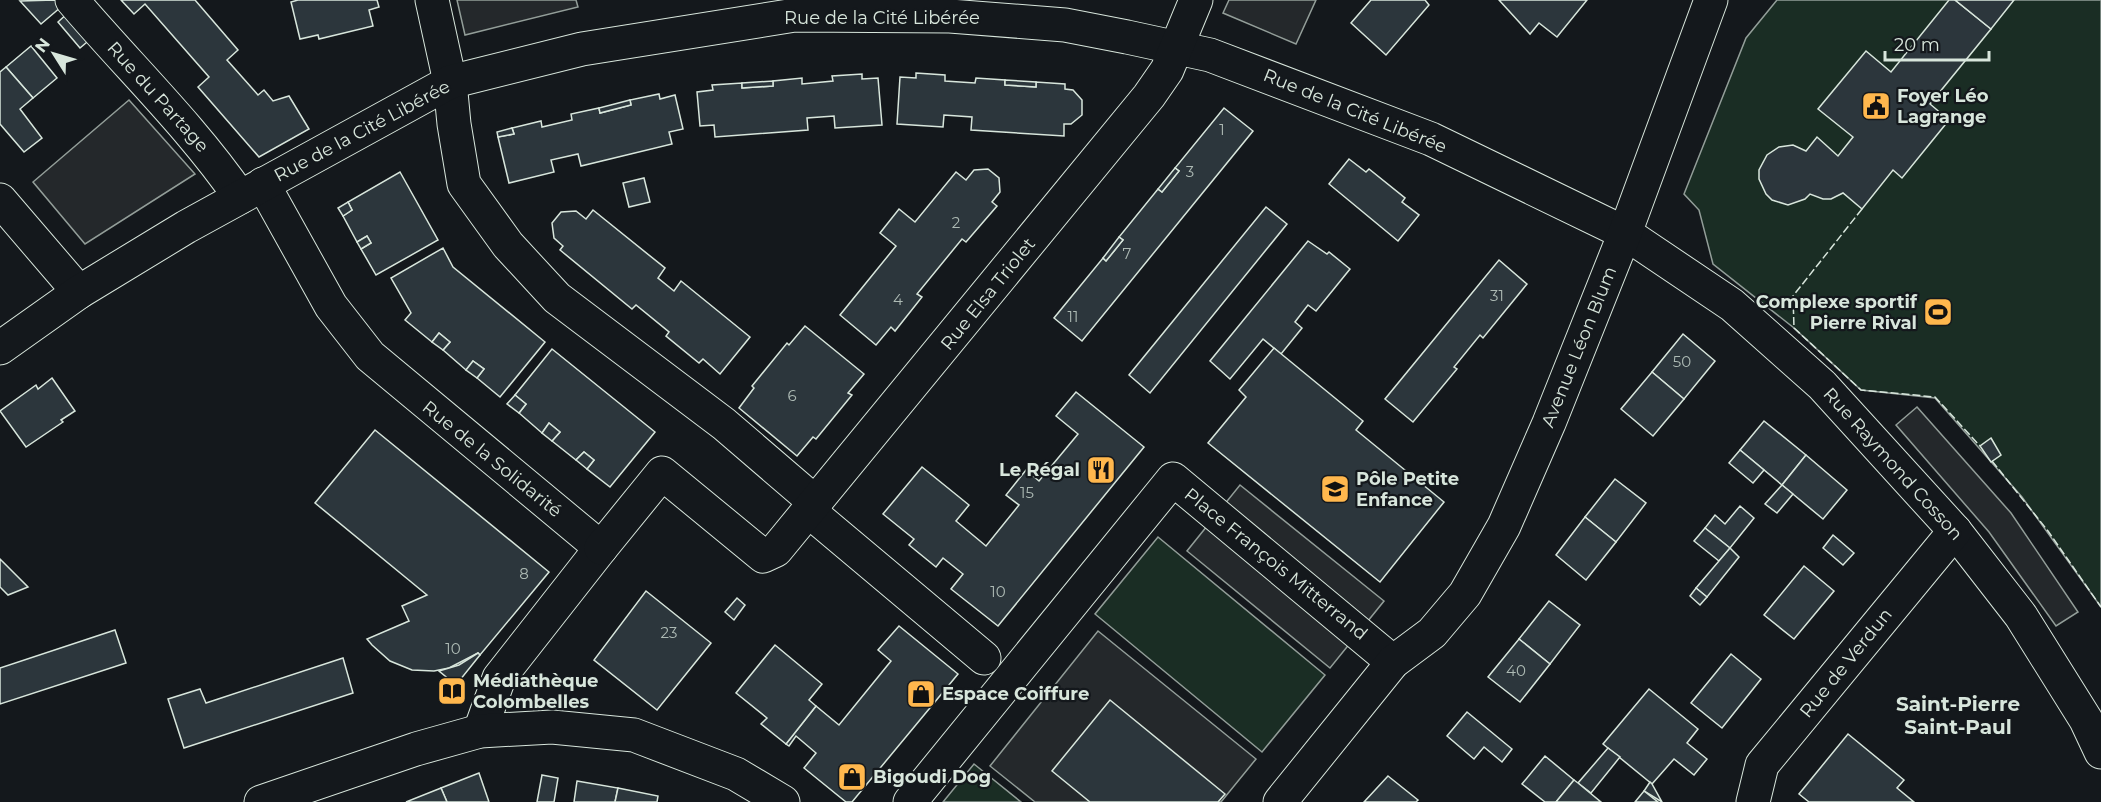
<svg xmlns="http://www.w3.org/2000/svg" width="2101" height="802" font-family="Montserrat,sans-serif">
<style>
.green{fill:#1a2d24;stroke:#939e99;stroke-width:1.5}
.parking{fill:#24282b;stroke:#939e99;stroke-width:1.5}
.building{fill:#2c363c;stroke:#d8e6dc;stroke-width:1.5}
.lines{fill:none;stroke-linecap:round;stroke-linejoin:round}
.minor-casing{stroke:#d8e6dc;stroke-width:35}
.minor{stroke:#14181c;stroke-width:33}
.fence{stroke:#d8e6dc;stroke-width:1.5;stroke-dasharray:8 3;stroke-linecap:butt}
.labels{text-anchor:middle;stroke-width:4.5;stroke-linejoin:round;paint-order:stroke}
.number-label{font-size:15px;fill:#adbab4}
.street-label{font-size:18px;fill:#d8e6dc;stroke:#14181c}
.poi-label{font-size:18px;font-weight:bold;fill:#d8e6dc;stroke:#14181c;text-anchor:start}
.neighbourhood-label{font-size:20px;font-weight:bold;fill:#d8e6dc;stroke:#14181c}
</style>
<rect width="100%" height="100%" fill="#14181c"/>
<g class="green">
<path d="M1777,0H2101V607L2022,497L1935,398L1861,390L1794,328L1713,264L1699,210L1684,194L1746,38Z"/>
<path d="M1158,537L1325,675L1262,752L1095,614Z"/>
<path d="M974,764L1021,802H943Z"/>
</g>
<g class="parking">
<path d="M457,0H576L578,7L465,35Z"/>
<path d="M1229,0H1316L1296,44L1223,13Z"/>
<path d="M129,100L195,174L85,244L33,182Z"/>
<path d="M1917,407L2011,513L2078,612L2056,626L1989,532L1896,425Z"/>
<path d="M1240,485L1384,601L1330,668L1187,551Z"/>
<path d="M1098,631L1256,759L1221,802H1035L990,766Z"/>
</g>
<g class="building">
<path d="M55,0L61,7L41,24L20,1Z"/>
<path d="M121,0H195L238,50L227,60L258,95L264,90L273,101L289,96L309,129L259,157L198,87L209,77L145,4L134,14Z"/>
<path d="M298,0H377L379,7L369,10L373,26L319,39L318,35L300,39L291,2Z"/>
<path d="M1371,0H1425L1429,5L1386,55L1351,23Z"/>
<path d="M1499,0H1587L1557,37L1539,23L1530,34Z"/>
<path d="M1949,0H1955L1991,29L1930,104L1949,120L1902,178L1893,170L1862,209L1843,193L1831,199H1823L1810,194L1805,199L1788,205L1772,200L1766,194L1759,179V170L1767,155L1779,147L1793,145L1806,151L1817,137L1838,156L1853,137L1818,109L1866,51L1891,72Z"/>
<path d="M1955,0H2014L1991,29Z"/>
<path d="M70,11L93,37L80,48L58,22Z"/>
<path d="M31,46L57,78L33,98L6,67Z"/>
<path d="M6,67L33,98L20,109L42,138L24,152L0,124V72Z"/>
<path d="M916,73L945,75V81L975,83L976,78L1005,80V85L1036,87V82L1065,84V89L1073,90L1082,100V115L1071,124H1064V136L971,130L972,117L944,115L943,127L897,124L900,77L916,78Z"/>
<path d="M862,74V79L878,78L882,125L835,128L834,116L807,118L808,130L715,137L714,125L700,126L697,92L713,90L712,85L742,83V88L773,86V81L802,78V84L833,81L832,76Z"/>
<path d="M1005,80L1036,82V87L1005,85Z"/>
<path d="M773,81V86L742,88V83Z"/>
<path d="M659,94L660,99L675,95L683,129L669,132L672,144L581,166L578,154L551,160L554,172L509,183L498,137L514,134L512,128L541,121L542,127L572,120L571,114L599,108L600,113L631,105L630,100Z"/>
<path d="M630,100L631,105L600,113L599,108Z"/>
<path d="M1224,108L1253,131L1082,341L1054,318L1103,258L1106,261L1123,240L1119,237L1158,189L1162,192L1179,171L1175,168Z"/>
<path d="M512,128L514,134L498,137L497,132Z"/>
<path d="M1349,159L1366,172L1369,169L1405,198L1402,202L1419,215L1398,241L1329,184Z"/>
<path d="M1175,168L1179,171L1162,192L1158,189Z"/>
<path d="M988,169L999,178L1000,192L992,202L997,206L966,242L962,239L917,294L922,297L895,331L891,327L876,345L840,315L896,246L880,233L899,209L915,222L956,172L966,180L974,170Z"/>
<path d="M400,172L438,240L376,275L361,249L371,243L367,236L357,242L343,216L352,210L348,202Z"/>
<path d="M644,178L650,202L629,207L623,183Z"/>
<path d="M348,202L352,210L343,216L338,208Z"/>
<path d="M1266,207L1287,224L1150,393L1129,375Z"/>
<path d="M593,210L665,268L658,278L674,291L681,281L750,337L720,374L703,359L699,363L666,336L669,332L636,305L632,309L560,250L563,246L554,238L552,223L561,212L576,211L586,219Z"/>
<path d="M367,236L371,243L361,249L357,242Z"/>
<path d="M1119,237L1123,240L1106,261L1103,258Z"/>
<path d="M1308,241L1327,254L1329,252L1350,269L1316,311L1308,305L1295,322L1302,328L1281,354L1263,339L1230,379L1210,361Z"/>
<path d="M443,248L453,267L545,342L500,397L477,378L484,369L473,361L466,370L443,350L450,342L439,333L432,342L405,320L411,313L391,278Z"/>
<path d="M1499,260L1527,284L1483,338L1480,335L1454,367L1457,369L1413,422L1385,399Z"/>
<path d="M805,326L864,374L848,393L852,395L816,439L813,437L797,456L739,408L754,388L752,386L787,343L789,345Z"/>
<path d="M439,333L450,342L443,350L432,342Z"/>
<path d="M1683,334L1715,361L1684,399L1652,372Z"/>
<path d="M1274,348L1363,421L1356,430L1444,502L1380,582L1208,443L1246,397L1239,390Z"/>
<path d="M552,349L655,432L610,487L587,469L594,460L584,452L576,460L552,441L560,432L549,423L542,433L519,413L526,404L515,395Z"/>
<path d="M473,361L484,369L477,378L466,370Z"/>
<path d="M1652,372L1684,399L1653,436L1621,409Z"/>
<path d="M52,378L75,411L61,420L63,422L26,447L0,411L36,385L38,389Z"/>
<path d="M1076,392L1144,447L998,626L951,589L963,574L943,558L936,567L909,545L914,539L883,514L922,467L969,505L956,521L986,546L1019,505L1006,495L1026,470L1039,481L1078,434L1056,416Z"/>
<path d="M515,395L526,404L519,413L507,404Z"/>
<path d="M1764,421L1806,455L1782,485L1740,450Z"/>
<path d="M549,423L560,432L552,441L542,433Z"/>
<path d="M375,430L549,572L480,655L478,653L449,668L434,671L412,670L390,661L372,645L367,639L409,621L402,606L427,595L315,503Z"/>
<path d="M1991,438L2001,455L1991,462L1980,446Z"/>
<path d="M1740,450L1764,470L1753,483L1729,463Z"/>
<path d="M584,452L594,460L587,469L576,460Z"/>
<path d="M1806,455L1847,490L1823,519L1782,485Z"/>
<path d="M1615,479L1646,503L1616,542L1585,517Z"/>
<path d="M1782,485L1793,494L1777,513L1765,504Z"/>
<path d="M1740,506L1754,518L1730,548L1705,528L1715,515L1725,524Z"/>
<path d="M1585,517L1616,542L1586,580L1556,555Z"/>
<path d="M1705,528L1730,548L1719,561L1694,541Z"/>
<path d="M1833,535L1854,553L1843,565L1823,548Z"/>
<path d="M1730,548L1739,557L1707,597L1696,588Z"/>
<path d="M0,559L28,587L8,595L0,587Z"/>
<path d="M1804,566L1834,591L1794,639L1764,615Z"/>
<path d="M1696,588L1707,597L1700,605L1690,596Z"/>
<path d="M646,591L711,643L657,710L594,660Z"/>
<path d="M737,598L745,605L734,620L725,612Z"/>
<path d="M1549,601L1580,625L1550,664L1519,639Z"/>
<path d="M899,626L958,674L852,802H846L804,768L816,753L796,736L789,746L786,744L816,706L839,725L891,661L878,650Z"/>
<path d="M115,630L126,663L0,704V668Z"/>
<path d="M1519,639L1550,664L1520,702L1488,677Z"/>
<path d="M775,645L822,684L809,700L816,706L786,744L761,724L767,718L736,693Z"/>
<path d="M478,653L480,655L456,685L439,671L459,665Z"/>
<path d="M1731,654L1761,679L1722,728L1691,703Z"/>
<path d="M343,658L353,693L184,748L168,699L200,689L206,703Z"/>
<path d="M1649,689L1698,729L1687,743L1707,759L1694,775L1674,759L1652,784L1603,744Z"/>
<path d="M1110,700L1225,794L1218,802H1090L1052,771Z"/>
<path d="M1467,712L1512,749L1502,762L1484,747L1474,759L1447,736Z"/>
<path d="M1848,734L1904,780L1897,788L1914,802H1809L1799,794Z"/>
<path d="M1608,748L1620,757L1591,793L1578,783Z"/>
<path d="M1545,756L1574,780L1556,802H1545L1522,784Z"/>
<path d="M479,773L489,802H447L441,788Z"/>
<path d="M542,775L558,778L554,802H537Z"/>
<path d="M1388,776L1418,800L1416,802H1364Z"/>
<path d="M1574,780L1578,783L1601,802H1556Z"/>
<path d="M577,781L618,788L615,802H574Z"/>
<path d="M1650,782L1652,784L1662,802L1644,791Z"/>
<path d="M441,788L447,802H406Z"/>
<path d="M618,788L658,796L657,802H615Z"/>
<path d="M1644,791L1658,802H1635Z"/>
</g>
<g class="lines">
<g class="minor-casing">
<g id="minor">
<path d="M72,0C128,66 191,126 240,197"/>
<path d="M432,0L450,82L454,124L464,184L508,245L557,298L724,424L816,503"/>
<path d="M263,184L331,306L370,356L601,548L499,678L480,731"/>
<path d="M0,200L79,292"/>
<path d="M0,348L79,292L186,227L450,82L582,49L795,15L950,16L1065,25L1127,37L1210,55L1431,139L1625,233L1732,305L1822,385L1955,531L2021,616L2086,720L2101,752"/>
<path d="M809,511L984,658"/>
<path d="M601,548L662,473L763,556L776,550L1149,96L1167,70L1196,0"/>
<path d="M261,802L416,749L480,731L552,727L634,735L736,774L783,802"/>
<path d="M910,802L1173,479L1393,662"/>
<path d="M1280,802L1393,662L1432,633L1465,594L1504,526L1549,423L1625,233L1711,0"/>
<path d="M1753,802L1762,765L1955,531"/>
</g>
</g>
<use href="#minor" class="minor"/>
<g class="fence">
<path d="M1862,209L1793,296L1794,328L1861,390L1935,397L1980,446"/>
<path d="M1992,461L2048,531L2101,607"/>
</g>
</g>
<defs>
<g id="civic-square" transform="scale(1.5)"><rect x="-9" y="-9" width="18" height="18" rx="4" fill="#ffb74d" stroke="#14181c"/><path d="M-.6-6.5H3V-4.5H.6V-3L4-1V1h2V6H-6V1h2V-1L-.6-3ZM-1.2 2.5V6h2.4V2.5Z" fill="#111"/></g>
<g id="stadium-square" transform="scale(1.5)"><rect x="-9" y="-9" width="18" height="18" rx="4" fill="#ffb74d" stroke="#14181c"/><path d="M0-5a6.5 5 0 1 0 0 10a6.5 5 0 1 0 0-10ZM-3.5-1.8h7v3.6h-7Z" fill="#111"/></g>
<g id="restaurant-square" transform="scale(1.5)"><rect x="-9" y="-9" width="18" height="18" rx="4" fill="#ffb74d" stroke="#14181c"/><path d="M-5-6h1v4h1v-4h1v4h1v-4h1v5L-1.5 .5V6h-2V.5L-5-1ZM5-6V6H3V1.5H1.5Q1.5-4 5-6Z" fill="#111"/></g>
<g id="school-square" transform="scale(1.5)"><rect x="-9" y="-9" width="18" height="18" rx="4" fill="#ffb74d" stroke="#14181c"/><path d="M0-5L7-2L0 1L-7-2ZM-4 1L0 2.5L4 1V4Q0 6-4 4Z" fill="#111"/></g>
<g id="library-square" transform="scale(1.5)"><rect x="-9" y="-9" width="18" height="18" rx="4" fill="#ffb74d" stroke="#14181c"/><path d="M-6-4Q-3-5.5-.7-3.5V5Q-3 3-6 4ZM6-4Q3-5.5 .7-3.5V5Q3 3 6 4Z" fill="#111"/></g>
<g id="shop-square" transform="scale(1.5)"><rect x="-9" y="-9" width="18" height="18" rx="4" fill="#ffb74d" stroke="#14181c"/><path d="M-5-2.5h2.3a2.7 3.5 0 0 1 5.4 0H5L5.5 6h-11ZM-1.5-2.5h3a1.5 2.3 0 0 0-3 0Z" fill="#111"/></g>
</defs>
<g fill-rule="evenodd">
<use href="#civic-square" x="1876" y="106"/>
<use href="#stadium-square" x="1938" y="312"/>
<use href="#restaurant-square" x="1101" y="470"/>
<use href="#school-square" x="1335" y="489"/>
<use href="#library-square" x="452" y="691"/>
<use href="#shop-square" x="921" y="694"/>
<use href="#shop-square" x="852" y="777"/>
</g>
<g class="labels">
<g class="number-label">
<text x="1222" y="135">1</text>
<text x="1190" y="177">3</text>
<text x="956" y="228">2</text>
<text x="1127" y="259">7</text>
<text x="1497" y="301">31</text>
<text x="898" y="305">4</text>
<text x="1073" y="322">11</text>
<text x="1682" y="367">50</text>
<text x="792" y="401">6</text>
<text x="1027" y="498">15</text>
<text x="524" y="579">8</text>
<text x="998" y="597">10</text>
<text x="669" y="638">23</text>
<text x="453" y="654">10</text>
<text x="1516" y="676">40</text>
</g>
<g class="street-label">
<text x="882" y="24">Rue de la Cité Libérée</text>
<text transform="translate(158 97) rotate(48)" y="6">Rue du Partage</text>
<text transform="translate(1355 111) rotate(22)" y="6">Rue de la Cité Libérée</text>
<text transform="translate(362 131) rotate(-28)" y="6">Rue de la Cité Libérée</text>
<text transform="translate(988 294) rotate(-51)" y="6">Rue Elsa Triolet</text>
<text transform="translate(1579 347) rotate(-68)" y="6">Avenue Léon Blum</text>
<text transform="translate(492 459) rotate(39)" y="6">Rue de la Solidarité</text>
<text transform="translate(1893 464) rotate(48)" y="6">Rue Raymond Cosson</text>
<text transform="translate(1276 564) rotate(39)" y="6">Place François Mitterrand</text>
<text transform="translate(1846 663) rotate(-51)" y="6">Rue de Verdun</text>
</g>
<g class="poi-label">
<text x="1897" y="102">Foyer Léo<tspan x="1897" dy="21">Lagrange</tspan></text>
<text x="1917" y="308" text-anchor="end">Complexe sportif<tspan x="1917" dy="21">Pierre Rival</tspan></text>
<text x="1080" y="476" text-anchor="end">Le Régal</text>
<text x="1356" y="485">Pôle Petite<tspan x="1356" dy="21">Enfance</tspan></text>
<text x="473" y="687">Médiathèque<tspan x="473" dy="21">Colombelles</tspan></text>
<text x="942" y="700">Espace Coiffure</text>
<text x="873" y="783">Bigoudi Dog</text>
</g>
<g class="neighbourhood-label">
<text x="1958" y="711">Saint-Pierre<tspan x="1958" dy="23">Saint-Paul</tspan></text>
</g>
</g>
<g transform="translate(54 54) rotate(307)" stroke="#14181c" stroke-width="4.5" paint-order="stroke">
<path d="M0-4.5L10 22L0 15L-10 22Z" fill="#d8e6dc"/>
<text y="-9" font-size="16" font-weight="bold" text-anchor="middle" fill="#d8e6dc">N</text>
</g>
<path d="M1885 51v9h104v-9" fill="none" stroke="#d8e6dc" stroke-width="3"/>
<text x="1894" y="51" font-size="18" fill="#d8e6dc" stroke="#14181c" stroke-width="4.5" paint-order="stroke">20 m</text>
</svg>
